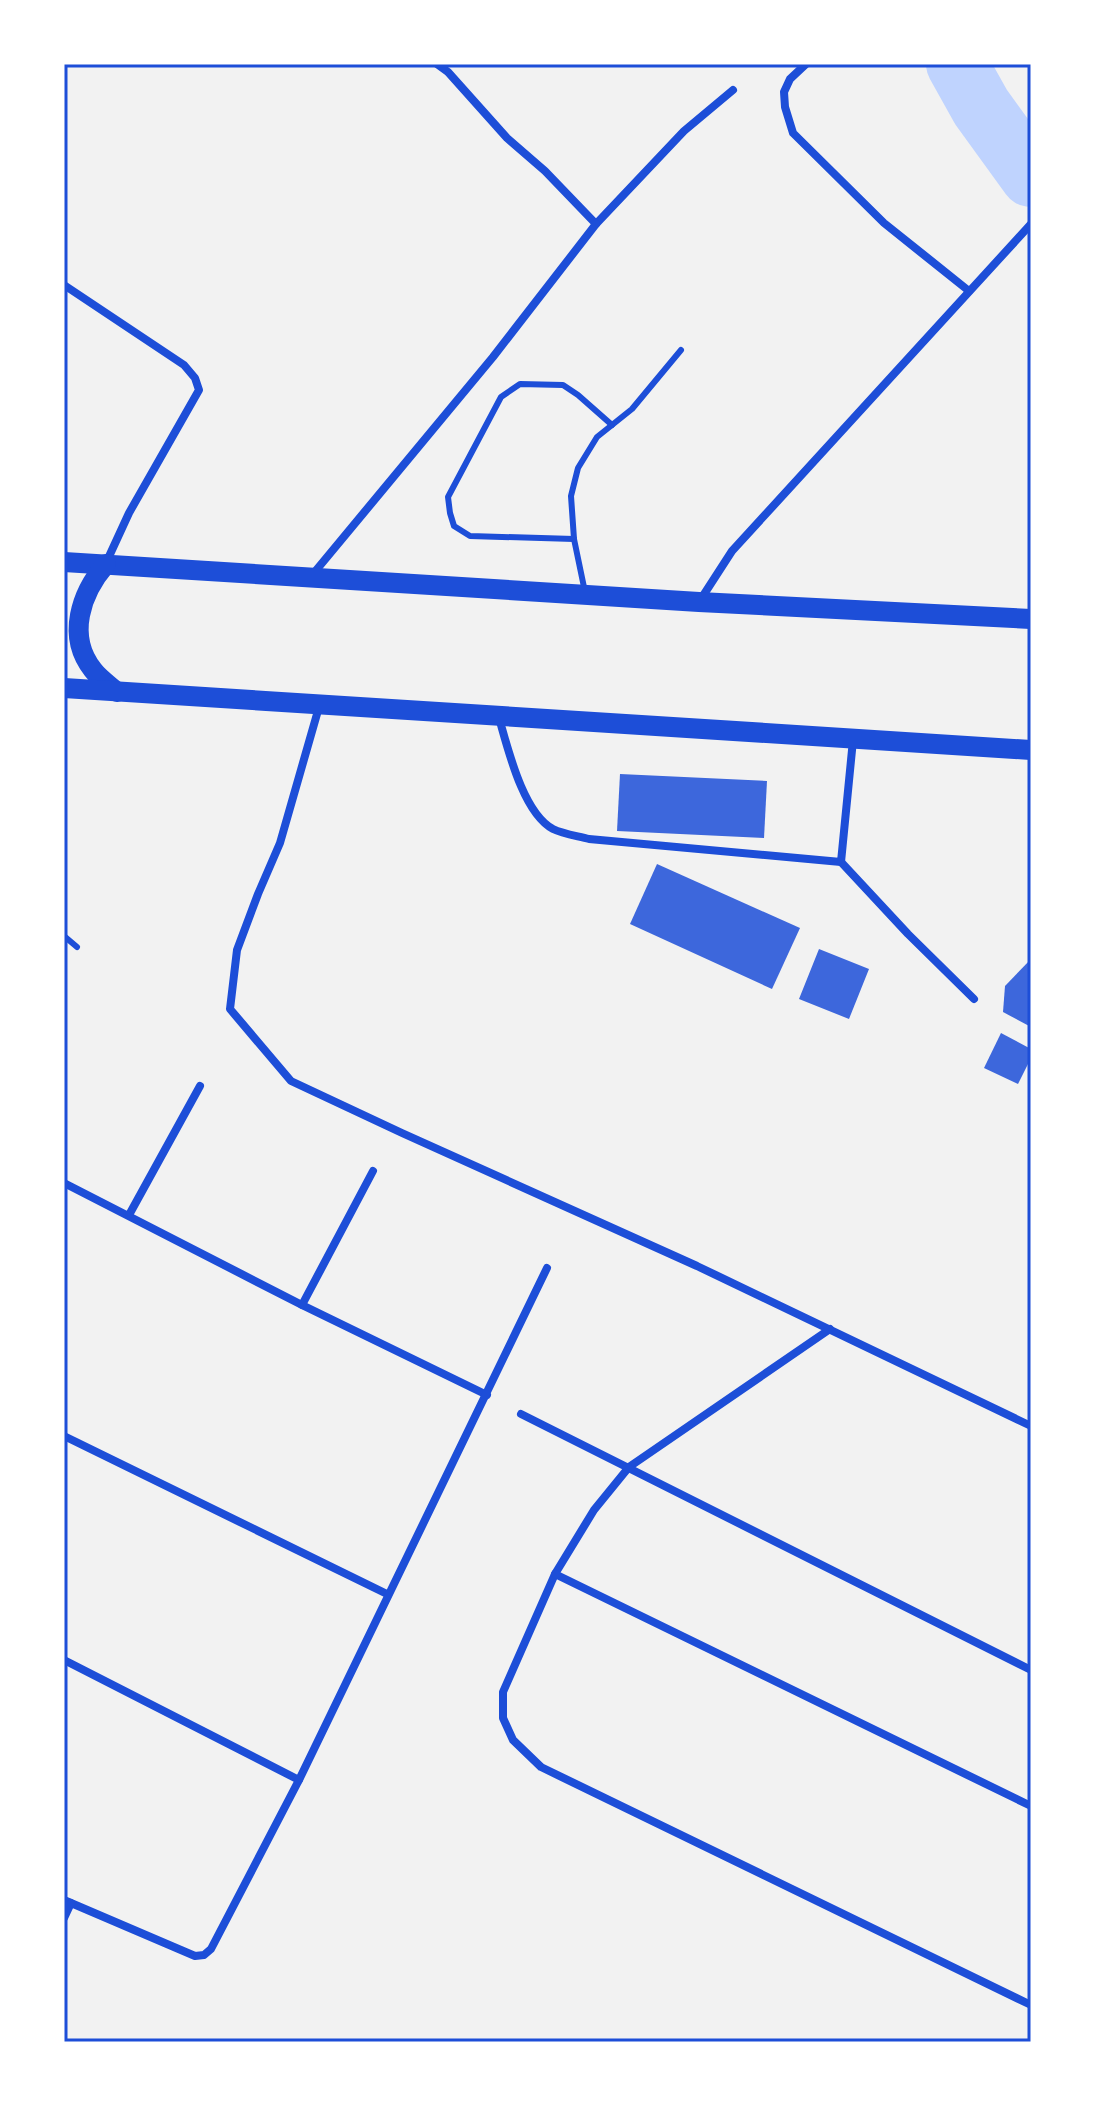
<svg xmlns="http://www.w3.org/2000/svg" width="1095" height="2106" font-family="Overpass,sans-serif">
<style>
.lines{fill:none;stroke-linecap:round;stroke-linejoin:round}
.river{stroke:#bfd3fe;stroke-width:62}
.building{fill:#3d67dc}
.service{stroke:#1d4ed8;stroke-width:6}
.minor{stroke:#1d4ed8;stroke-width:8}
.primary{stroke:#1d4ed8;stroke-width:20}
.neatline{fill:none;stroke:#1d4ed8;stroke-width:3}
</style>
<rect width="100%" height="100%" fill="#f2f2f2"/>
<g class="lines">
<path class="river" d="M957,64L981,107L1031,176"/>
</g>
<g class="building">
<path d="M620,774L767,781L764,838L617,831Z"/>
<path d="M657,864L800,928L772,989L630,924Z"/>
<path d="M819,949L869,969L849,1019L799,999Z"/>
<path d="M1031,959V1027L1003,1012L1005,986Z"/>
<path d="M1001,1033L1031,1049V1058L1018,1084L984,1068Z"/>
</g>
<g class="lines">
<g class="service">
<path d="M574,539L470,536L454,526L450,513L448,497L501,397L520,384L563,385L578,395L612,425"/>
<path d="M585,592L574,539L571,496L578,468L597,437L632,409L681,350"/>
<path d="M64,936L77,947"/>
</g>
<g class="minor">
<path d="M806,64L790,79L784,92L785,107L793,133L884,223L969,291"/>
<path d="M596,224L684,131L733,90"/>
<path d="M64,285L184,365L195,378L199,390L129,513L106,563"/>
<path d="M313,574L493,357L596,224L545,171L507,138L448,72L437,64"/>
<path d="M699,602L732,551L1031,224"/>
<path d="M319,707L280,843L258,894L237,950L230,1009L291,1081L402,1133L697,1266L1031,1426"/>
<path d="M499,718C508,749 523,813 553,829C563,834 578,836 589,839L841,862L853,740"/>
<path d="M841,862L908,934L974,999"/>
<path d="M64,1183L302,1305L487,1395"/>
<path d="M129,1215L200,1086"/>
<path d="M302,1305L373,1171"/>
<path d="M830,1329L629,1467L594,1510L555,1574L503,1692V1718L513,1740L541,1767L1031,2005"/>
<path d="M521,1414L1031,1670"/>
<path d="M64,1436L387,1594"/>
<path d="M555,1574L1031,1806"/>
<path d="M64,1660L299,1780"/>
<path d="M64,1900L195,1956L204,1955L211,1949L299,1780L547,1268"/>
<path d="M64,1918L71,1903"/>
</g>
<g class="primary">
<path d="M64,562L699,602L1031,619"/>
<path d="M106,564C81,593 66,636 93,670C99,678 109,685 117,692"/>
<path d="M64,688L1031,750"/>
</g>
</g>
<rect width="1095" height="2106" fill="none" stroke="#ffffff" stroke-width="132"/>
<rect x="66" y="66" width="963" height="1974" class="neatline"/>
</svg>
